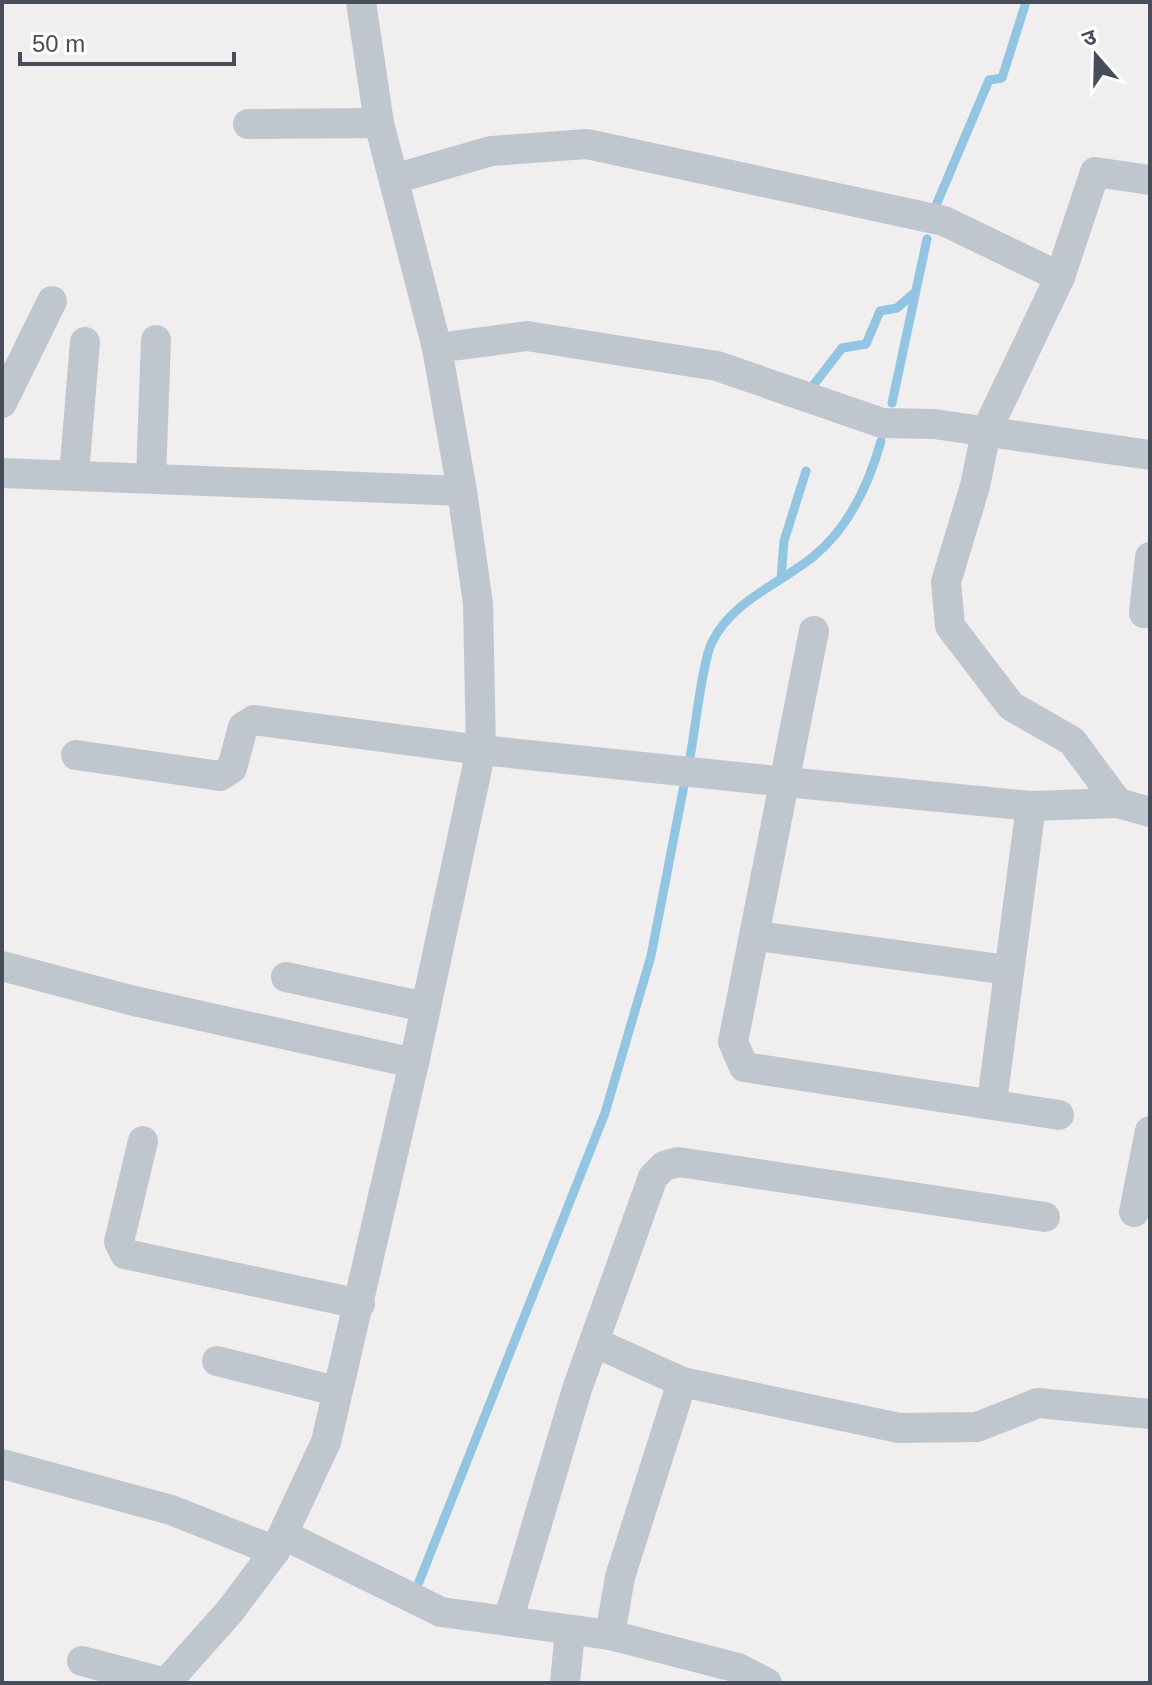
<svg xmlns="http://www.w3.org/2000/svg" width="1152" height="1685" font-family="Arial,'Noto Sans Devanagari',sans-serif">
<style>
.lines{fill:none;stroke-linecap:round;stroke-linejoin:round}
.stream{stroke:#92c5e2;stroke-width:9}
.minor{stroke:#c0c6ce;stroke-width:30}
</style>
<rect width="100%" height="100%" fill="#f0eeee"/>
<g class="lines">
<g class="stream">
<path d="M937,203L989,80L1002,78L1026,2"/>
<path d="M812,387L842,348L866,344L880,311L897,308L913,294"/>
<path d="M892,403L927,239"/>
<path d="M781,578L784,541L806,471"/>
<path d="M690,757C695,732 702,662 712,642C733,600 780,584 814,556C849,527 869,484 881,441"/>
<path d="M419,1582L605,1113L651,956L684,785"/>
</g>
<g class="minor">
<path d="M248,124L379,123"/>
<path d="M394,179L491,151L587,144L944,221L1060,277"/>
<path d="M437,348L527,336L717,366L882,423L934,424L1150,455"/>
<path d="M2,403L52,301"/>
<path d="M2,473L462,491"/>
<path d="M74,475L85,342"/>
<path d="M151,478L156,340"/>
<path d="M1144,613L1150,557"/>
<path d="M814,631L733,1042L744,1067L1059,1115"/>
<path d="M76,755L220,776L232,768L243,727L254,720L481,750L786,782L1031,806L1118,803L1150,812"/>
<path d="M1118,803L1072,741L1011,706L950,626L946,582L975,486L986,432L1060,277L1095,172L1150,180"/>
<path d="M757,936L1008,970"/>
<path d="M2,966L134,1001L414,1063"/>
<path d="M286,977L425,1007"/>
<path d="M992,1102L1031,806"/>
<path d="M143,1141L119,1242L125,1254L360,1304"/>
<path d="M1134,1212L1150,1131"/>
<path d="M594,1342L682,1382L899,1428L977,1427L1038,1403L1150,1414"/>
<path d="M217,1361L336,1391"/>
<path d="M2,1464L171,1510L275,1551"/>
<path d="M284,1535L441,1612L610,1635L738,1668L767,1683"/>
<path d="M508,1621L577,1389L653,1177L664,1166L678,1162L1045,1217"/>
<path d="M610,1635L620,1577L682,1382"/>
<path d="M82,1661L166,1683L230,1611L275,1551L326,1442L414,1063L481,750L478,604L462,491L437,348L379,123L361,2"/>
<path d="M565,1683L570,1630"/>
</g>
</g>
<rect width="1152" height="1685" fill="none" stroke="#484e59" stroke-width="8"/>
<g transform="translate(1096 56) rotate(340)" stroke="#ffffff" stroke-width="6" paint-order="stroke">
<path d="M0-6L14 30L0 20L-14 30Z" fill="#484e59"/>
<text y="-12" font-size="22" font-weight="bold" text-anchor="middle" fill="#484e59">उ</text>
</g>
<path d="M20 52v12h214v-12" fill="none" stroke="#484e59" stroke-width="4"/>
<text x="32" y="52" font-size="24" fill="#484e59" stroke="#ffffff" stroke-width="6" paint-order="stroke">50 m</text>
</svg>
